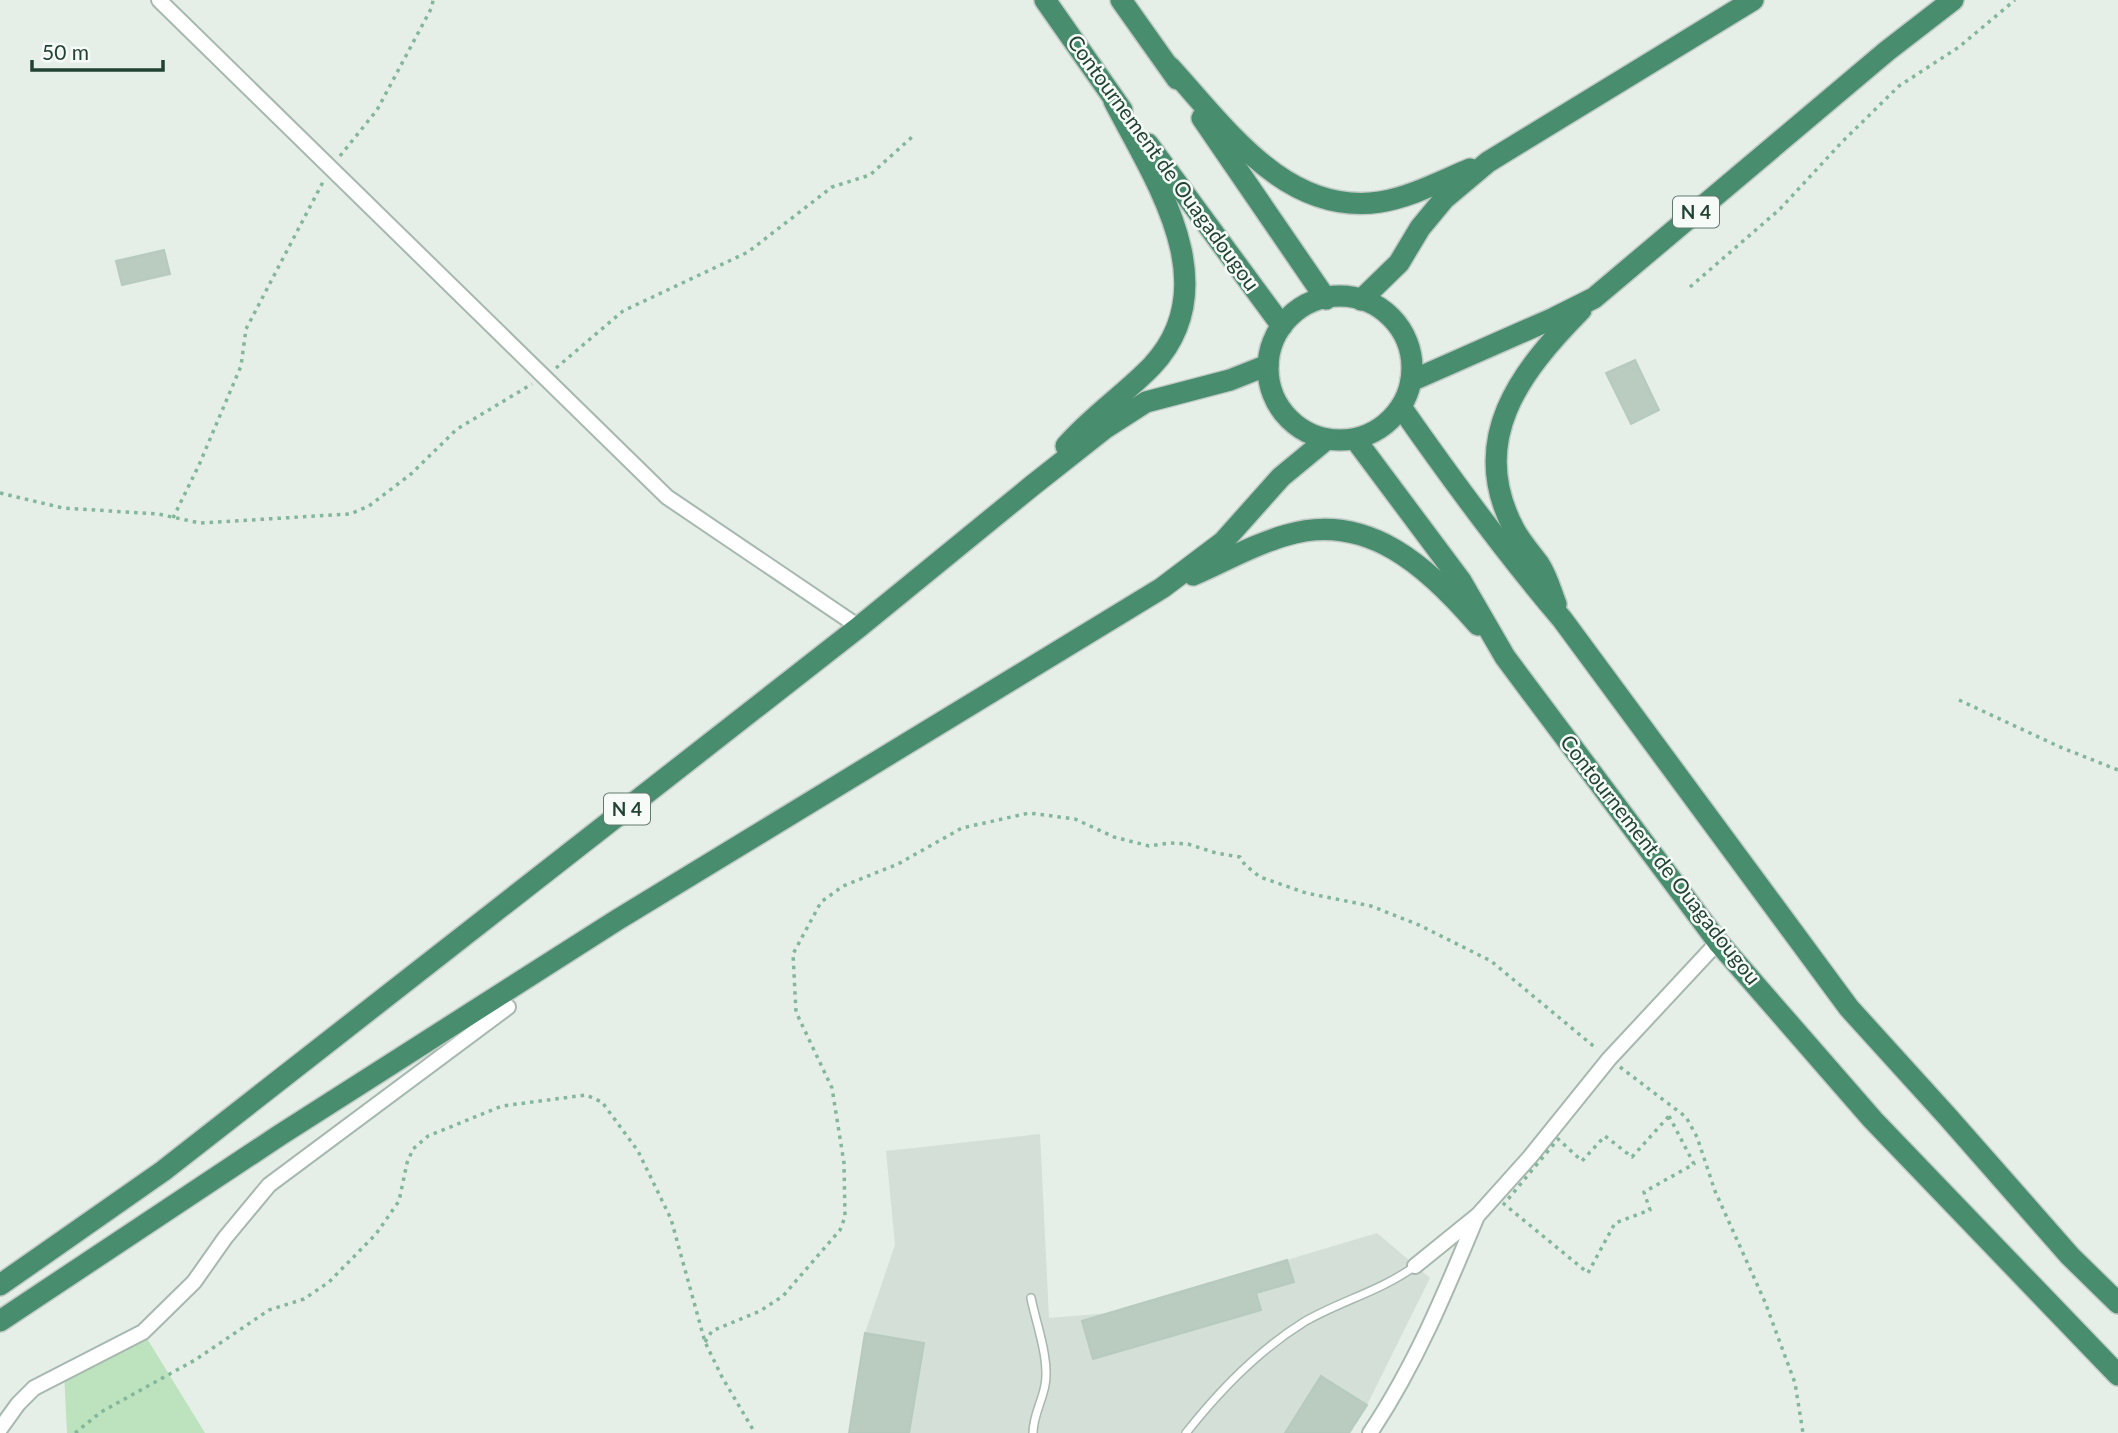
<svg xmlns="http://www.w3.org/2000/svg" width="2118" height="1433" font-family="Lato,sans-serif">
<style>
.built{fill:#d3dfd7}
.green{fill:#bde2be}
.building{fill:#bacbc0;stroke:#b7cabe;stroke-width:2}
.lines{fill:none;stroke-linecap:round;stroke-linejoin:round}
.service-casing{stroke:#a7b8ae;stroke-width:10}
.minor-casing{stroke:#a7b8ae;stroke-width:18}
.trunk-casing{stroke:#c1cac6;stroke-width:24}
.path{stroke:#83b69a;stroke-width:3.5;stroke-dasharray:3.5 5;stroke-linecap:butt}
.service{stroke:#fff;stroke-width:7}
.minor{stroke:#fff;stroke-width:14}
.trunk{stroke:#488d6e;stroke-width:21}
.labels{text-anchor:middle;stroke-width:5;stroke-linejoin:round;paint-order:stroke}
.shield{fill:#f6fbf8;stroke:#627a6e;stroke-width:2}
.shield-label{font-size:19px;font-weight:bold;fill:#224333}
.street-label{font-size:21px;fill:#224333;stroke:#f6fbf8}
</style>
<rect width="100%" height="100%" fill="#e5efe8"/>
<path class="built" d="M1040,1134L1049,1318L1109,1313L1377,1233L1430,1278L1367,1405L1349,1433H849L865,1333L895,1245L886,1151Z"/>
<path class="green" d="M143,1332L205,1433H67L64,1372Z"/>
<g class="building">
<path d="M164,250L170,274L122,285L116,261Z"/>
<path d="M1635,360L1659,410L1631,424L1606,373Z"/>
<path d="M1287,1260L1294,1282L1256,1293L1261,1310L1093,1359L1082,1321Z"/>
<path d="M865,1333L924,1343L909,1433H849Z"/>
<path d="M1321,1376L1367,1405L1349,1433H1285Z"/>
</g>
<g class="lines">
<g class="service-casing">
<g id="service">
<path d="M1031,1298C1036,1323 1050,1360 1045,1385C1042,1402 1033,1416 1033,1433"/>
<path d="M1186,1433C1219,1391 1259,1350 1304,1322C1340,1301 1381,1291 1415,1266"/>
</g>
</g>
<g class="minor-casing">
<g id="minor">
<path d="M159,0L667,497L859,627"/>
<path d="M1415,1266L1478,1215L1530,1157L1609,1059L1718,942"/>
<path d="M0,1429L18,1404L34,1388L143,1332L194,1282L225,1238L269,1185L508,1007"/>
<path d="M1370,1433C1415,1366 1446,1291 1477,1216"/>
</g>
</g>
<g class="trunk-casing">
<g id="trunk">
<path d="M1045,0L1122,110"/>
<path d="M1121,0L1177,79"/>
<path d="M1170,67C1226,128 1286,216 1380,202C1411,197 1441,181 1470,169"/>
<path d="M1202,118L1326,299"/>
<path d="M1148,144L1282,326"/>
<circle cx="1340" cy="368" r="72"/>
<path d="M1361,300L1399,263L1420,228L1444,199L1488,162L1753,0"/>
<path d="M1411,381L1554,318L1594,298L1887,51L1953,0"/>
<path d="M1401,407C1452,480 1504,551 1562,619L1849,1008L1947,1116L2070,1256L2118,1303"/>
<path d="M1355,439L1461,581L1505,657L1718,942L1873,1120L2118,1375"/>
<path d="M1066,446C1092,416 1125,394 1152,366C1228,285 1154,179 1114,101"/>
<path d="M1193,575C1224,562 1254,544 1287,535C1368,511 1429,568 1478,625"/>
<path d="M1556,604C1551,591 1547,576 1539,564C1531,553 1521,542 1514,529C1467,440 1520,372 1581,310"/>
<path d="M0,1285L163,1171L859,627L1033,485L1104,429L1146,402L1230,380L1268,365"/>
<path d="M0,1321L280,1135L617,920L1162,588L1223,542L1281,477L1327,439"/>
</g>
</g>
<g class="path">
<path d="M340,156L377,110L432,7L433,0"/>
<path d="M1690,287L1780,209L1842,142L1899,86L1959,47L2015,0"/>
<path d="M556,368L623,311L748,252L832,187L870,175L912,137"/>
<path d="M0,493L63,508L158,514L200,523L350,514L369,506L411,474L457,429L532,384"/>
<path d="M173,518L199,465L241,366L246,329L324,180"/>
<path d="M1959,700L2060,747L2118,770"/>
<path d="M1620,1067L1686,1117L1697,1137L1715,1191L1765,1302L1795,1383L1803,1433"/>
<path d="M1669,1116L1694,1164L1644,1192L1650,1210L1615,1223L1588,1273L1504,1204L1558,1139L1582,1161L1605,1136L1632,1157Z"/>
<path d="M705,1342L712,1331L760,1311L783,1296L840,1230L845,1217L844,1163L832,1088L796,1012L793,954L821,902L843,886L898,864L962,828L1029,813L1075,819L1114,837L1149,846L1170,843L1188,844L1216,853L1240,857L1245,865L1260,877L1306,893L1371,906L1419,925L1491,961L1597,1049"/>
<path d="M75,1433L101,1412L195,1360L269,1310L304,1299L329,1282L376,1234L399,1201L407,1163L413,1149L428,1136L502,1106L586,1095L602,1102L638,1151L671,1219L705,1342L722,1377L755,1433"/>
</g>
<use href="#service" class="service"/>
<use href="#minor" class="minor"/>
<use href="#trunk" class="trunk"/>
</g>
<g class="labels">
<g class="shield">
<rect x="1673" y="196.5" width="46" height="31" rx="5"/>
<rect x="604" y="793.5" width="46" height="31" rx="5"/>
</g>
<g class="shield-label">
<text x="1696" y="219">N 4</text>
<text x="627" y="816">N 4</text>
</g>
<g class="street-label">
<text transform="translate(1163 163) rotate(54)" y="7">Contournement de Ouagadougou</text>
<text transform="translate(1660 860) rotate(52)" y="7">Contournement de Ouagadougou</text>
</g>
</g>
<path d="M32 60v10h131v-10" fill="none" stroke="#224333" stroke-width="3.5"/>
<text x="42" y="60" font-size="21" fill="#224333" stroke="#f6fbf8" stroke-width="5" paint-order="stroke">50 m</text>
</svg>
